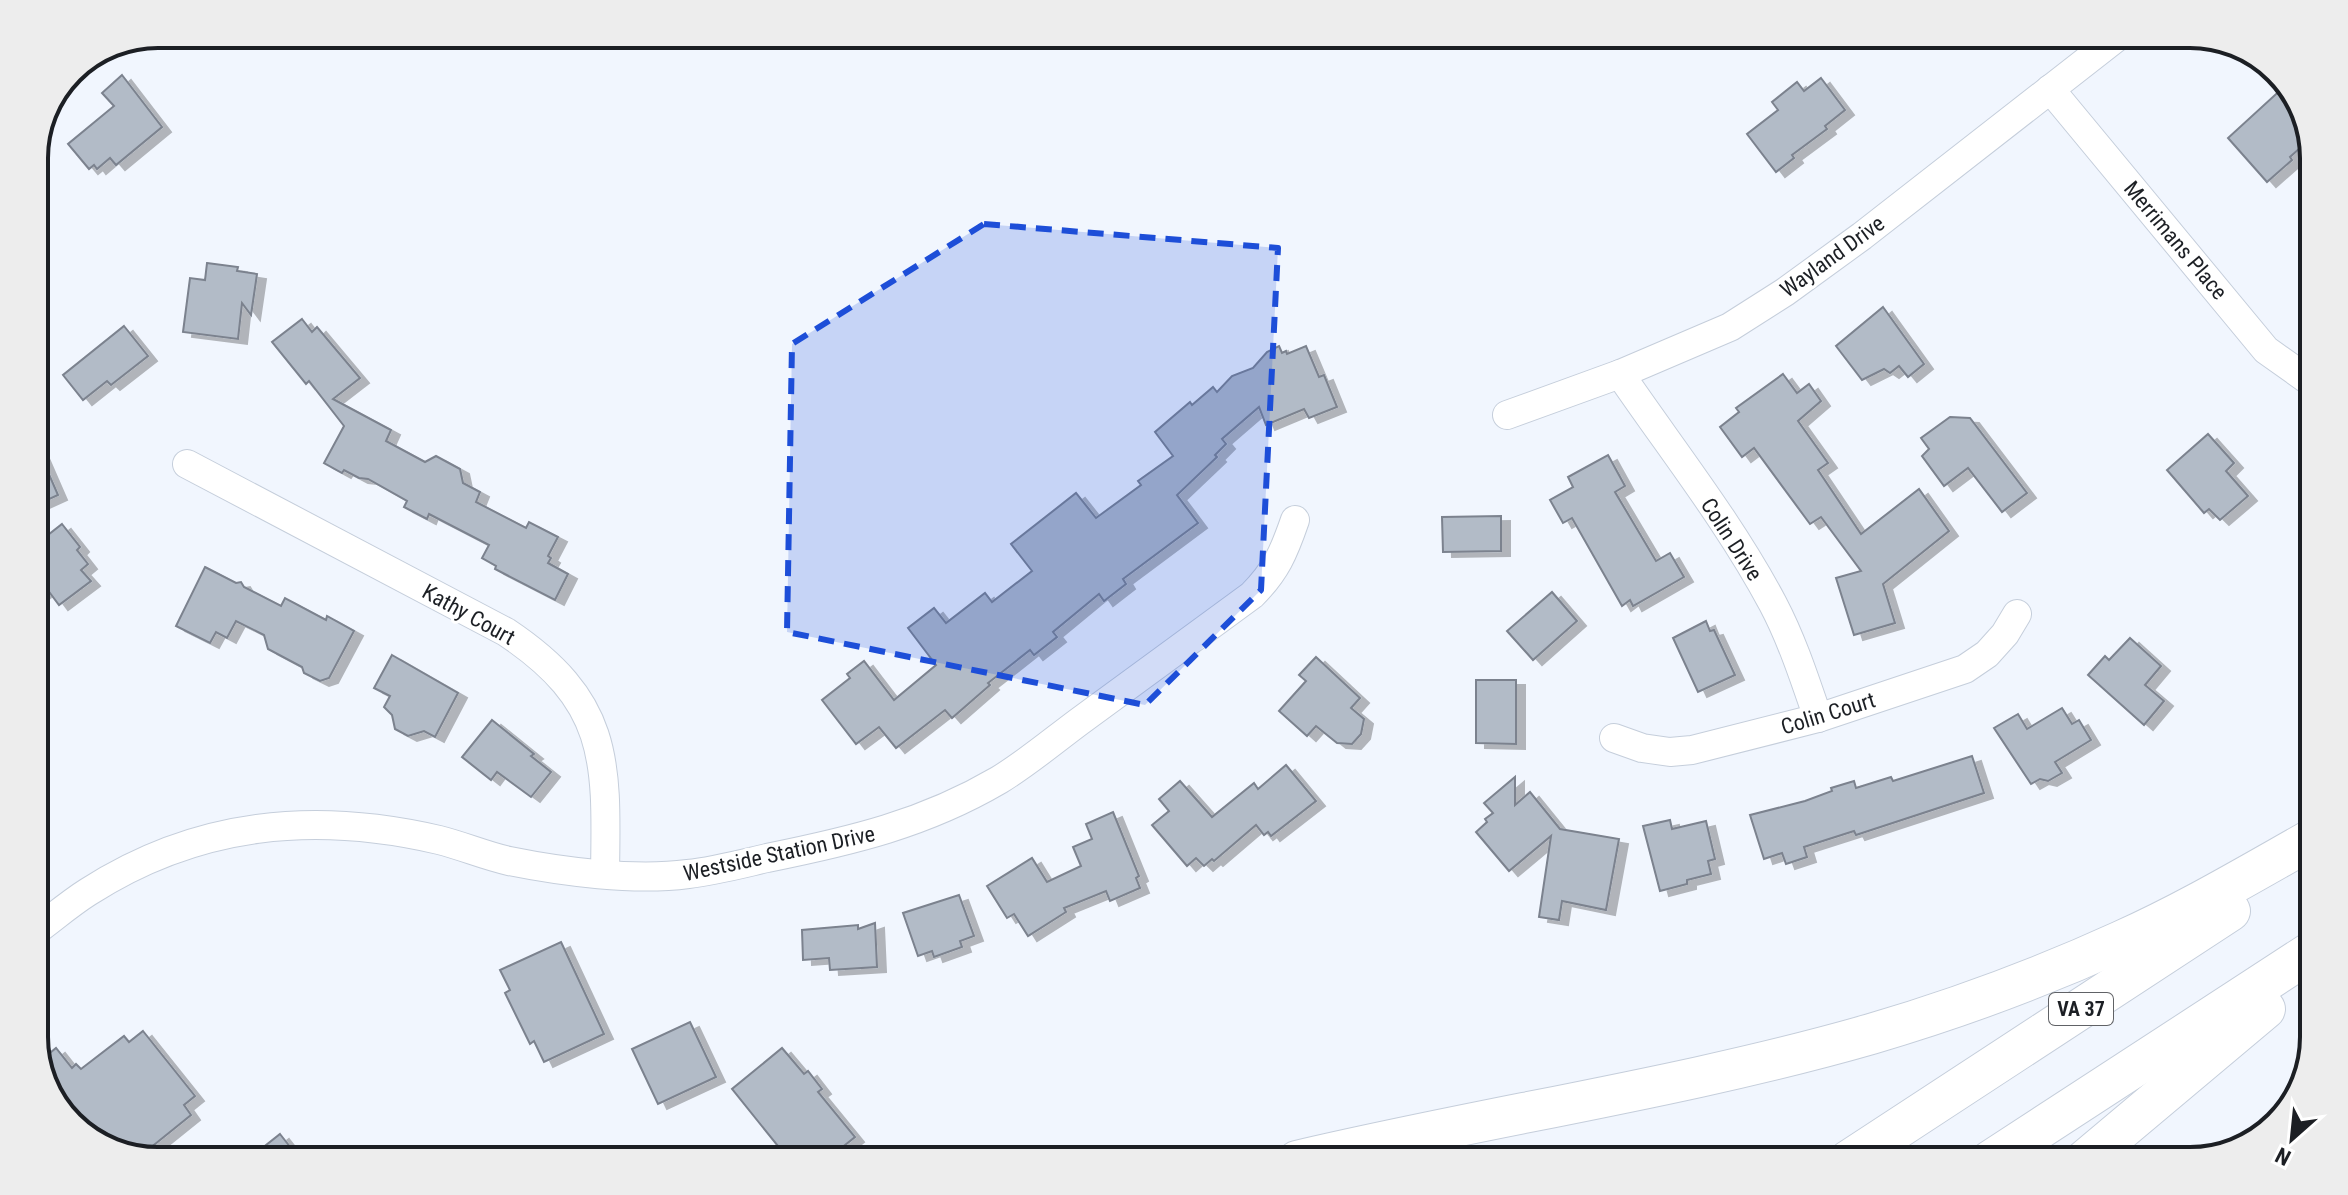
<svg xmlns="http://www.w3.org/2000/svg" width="2348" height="1195" font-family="'Roboto Condensed',sans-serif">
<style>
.building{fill:#b2bbc7;stroke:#7b828e;stroke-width:2;filter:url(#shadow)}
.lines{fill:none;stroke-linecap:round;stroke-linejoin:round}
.minor-casing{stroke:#c5cedb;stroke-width:30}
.highway-casing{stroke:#c5cedb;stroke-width:42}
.minor{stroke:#fff;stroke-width:28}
.highway{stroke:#fff;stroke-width:40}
.marked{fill:#1d4ed8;fill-opacity:0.2;stroke:#1d4ed8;stroke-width:6;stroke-dasharray:16 10;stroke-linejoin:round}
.labels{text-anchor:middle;stroke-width:6;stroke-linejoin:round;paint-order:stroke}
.shield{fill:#fff;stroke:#606266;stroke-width:2}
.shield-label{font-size:20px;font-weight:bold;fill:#1c1f24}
.street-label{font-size:22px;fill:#1c1f24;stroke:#fff}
.rim{fill:none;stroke:#1c1f24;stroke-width:4}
</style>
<defs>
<filter id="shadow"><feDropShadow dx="9" dy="5" stdDeviation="0" flood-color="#0004"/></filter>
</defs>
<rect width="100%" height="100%" fill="#f1f6fe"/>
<g class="building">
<path d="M122,75L162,127L116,165L110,158L97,169L94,165L89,169L68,144L114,106L102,93Z"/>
<path d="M1821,78L1845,110L1825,126L1827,129L1792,155L1794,158L1776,172L1747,134L1778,110L1772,102L1797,82L1804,91Z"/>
<path d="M2287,84L2293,89L2304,121L2297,127L2309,140L2290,157L2292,160L2267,182L2228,138Z"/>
<path d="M207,263L238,267L237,271L257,274L251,315L242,303L238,339L183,332L190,278L205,280Z"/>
<path d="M1883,307L1924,364L1908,377L1899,366L1890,373L1884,369L1862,380L1836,346Z"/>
<path d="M302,319L312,332L317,327L360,378L333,399L391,430L386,441L425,462L436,456L460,469L463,483L480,492L476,502L526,528L529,522L558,537L548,556L551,558L548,563L568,574L555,600L495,569L496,566L482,558L489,545L429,514L427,519L404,507L407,501L368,479L359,478L344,470L342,473L324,463L344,426L309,381L306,384L272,342Z"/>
<path d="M124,326L148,356L111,385L107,381L83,400L63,375Z"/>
<path d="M1279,346L1282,353L1286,351L1287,354L1306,346L1319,377L1324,375L1337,407L1309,418L1304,409L1266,425L1259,407L1222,439L1226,444L1215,455L1217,457L1177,495L1198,523L1123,579L1126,584L1104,601L1099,594L1053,632L1057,637L1034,655L1030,650L988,683L990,685L952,718L945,710L896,748L879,727L856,744L822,700L850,678L847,674L864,661L894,700L936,665L908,628L934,608L946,623L985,593L992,602L1032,571L1011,544L1076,493L1096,518L1141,485L1138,481L1173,456L1155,432L1190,402L1192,405L1213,387L1217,392L1232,376L1253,368L1267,352Z"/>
<path d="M1783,374L1797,393L1809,384L1821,401L1798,421L1828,463L1818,470L1861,534L1919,489L1949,531L1883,584L1895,623L1854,635L1836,578L1861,571L1821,517L1810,524L1754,448L1742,457L1720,427L1739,412L1736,408Z"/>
<path d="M1950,417L1970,418L2027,493L2002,512L1968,468L1944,486L1922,456L1929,449L1921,438Z"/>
<path d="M2208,434L2234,463L2226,471L2248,496L2220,520L2209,509L2204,513L2167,470Z"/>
<path d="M34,440L58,495L34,506Z"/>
<path d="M1608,455L1625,486L1615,492L1656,561L1670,553L1684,577L1633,606L1630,600L1622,606L1572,518L1563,523L1550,500L1573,487L1568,477Z"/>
<path d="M1501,516V551L1443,552L1442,517Z"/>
<path d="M62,524L80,547L77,550L88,564L81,570L91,581L59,605L47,589L34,598V546Z"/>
<path d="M205,567L236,583L241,582L244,587L281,606L285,598L326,620L327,616L354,631L329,678L320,681L304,673L302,667L268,649L264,635L236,621L227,638L216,632L210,643L176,626Z"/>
<path d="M1552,592L1577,621L1533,660L1507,631Z"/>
<path d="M1706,621L1710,631L1714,630L1735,675L1698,692L1673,638Z"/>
<path d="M2130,638L2161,666L2145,685L2164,701L2144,725L2088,675L2105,656L2109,660Z"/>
<path d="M392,655L458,693L435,737L424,731L408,736L395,729L392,715L384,707L390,696L374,688Z"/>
<path d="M1316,657L1360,698L1351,708L1364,719L1361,734L1352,744L1337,743L1316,726L1307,736L1279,711L1306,681L1299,675Z"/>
<path d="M1476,680H1516V744L1476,743Z"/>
<path d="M2062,708L2072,724L2079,720L2091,740L2055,762L2062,773L2048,781L2040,779L2031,784L1994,728L2018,714L2027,729Z"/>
<path d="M492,720L534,754L531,756L551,772L531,797L497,772L491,780L462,757Z"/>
<path d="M1972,756L1984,793L1856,835L1854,831L1804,847L1807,857L1786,864L1782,853L1764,859L1750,815L1805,801L1832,791L1831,788L1854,781L1856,788L1891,777L1893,781Z"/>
<path d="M1286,765L1316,801L1271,836L1268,832L1264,835L1256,825L1214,861L1212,859L1204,866L1196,858L1187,866L1152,825L1169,811L1159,799L1180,781L1212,817L1254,783L1258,789Z"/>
<path d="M1515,777V805L1530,792L1560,829L1619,839L1606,910L1562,901L1559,920L1539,917L1551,836L1509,871L1476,832L1487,822L1485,819L1493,813L1484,803Z"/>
<path d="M1113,812L1139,876L1136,878L1140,888L1110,901L1106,891L1064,908L1066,912L1028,936L1014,914L1007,918L987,886L1032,858L1047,882L1081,866L1073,847L1092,839L1086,824Z"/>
<path d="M1670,820L1672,829L1706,821L1715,859L1708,861L1711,874L1687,880V884L1660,891L1643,826Z"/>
<path d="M959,895L974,936L960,941L962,947L934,957L932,951L918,956L903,913Z"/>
<path d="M875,923L877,967L830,970L829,958L803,960L802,930L858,925V929Z"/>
<path d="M561,942L604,1034L544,1062L534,1041L530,1044L505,993L510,990L500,970Z"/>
<path d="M690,1022L716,1077L658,1104L632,1049Z"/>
<path d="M143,1031L195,1096L184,1105L191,1115L139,1157L103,1148L55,1106L40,1061L56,1048L72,1068L76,1064L81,1069L124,1036L129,1042Z"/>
<path d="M782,1048L804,1074L808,1071L822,1089L818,1092L855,1137L825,1161H790L732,1089Z"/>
<path d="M280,1134L301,1161H246Z"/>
</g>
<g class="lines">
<g class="minor-casing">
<g id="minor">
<path d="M2050,89L2266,350L2311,382"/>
<path d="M1620,374C1672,450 1730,523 1773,604C1792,640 1805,680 1818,718"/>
<path d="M1507,415L1620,374L1730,327L1785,292L1862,236L2121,34"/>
<path d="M187,464L506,632C609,701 607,759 605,873"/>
<path d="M1614,738L1642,748L1670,752L1692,750L1818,718L1965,669L1987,654L2005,634L2017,614"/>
<path d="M34,932C52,919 69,904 88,892C197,822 314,811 439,840C463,846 486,856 509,861C563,872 634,881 688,874C715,871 741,864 767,858C851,841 924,824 999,780C1027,763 1053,741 1080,721C1137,679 1195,637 1252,595C1276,571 1284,552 1295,520"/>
</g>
</g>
<g class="highway-casing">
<g id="highway">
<path d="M1297,1161C1487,1116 1683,1088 1871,1034C1956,1009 2040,978 2121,941C2188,911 2250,874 2314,838"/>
<path d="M1848,1161L2230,911"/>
<path d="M1990,1161L2314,950"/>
<path d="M2084,1161L2265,1009"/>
</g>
</g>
<use href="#minor" class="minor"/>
<use href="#highway" class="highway"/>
</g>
<path class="marked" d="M984,224L1278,248L1261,590L1145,705L787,632L792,344Z"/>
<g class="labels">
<rect class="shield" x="2049" y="993" width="64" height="32" rx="6"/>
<g class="shield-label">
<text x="2081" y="1016">VA 37</text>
</g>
<g class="street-label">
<text transform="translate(2176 240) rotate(50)" y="8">Merrimans Place</text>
<text transform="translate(1832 256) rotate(-36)" y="8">Wayland Drive</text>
<text transform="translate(1732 539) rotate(57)" y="8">Colin Drive</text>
<text transform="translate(469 614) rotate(29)" y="8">Kathy Court</text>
<text transform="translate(1828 713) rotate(-17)" y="8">Colin Court</text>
<text transform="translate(779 853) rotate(-12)" y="8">Westside Station Drive</text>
</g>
</g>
<path d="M0 0H2348V1195H0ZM158 48H2190A110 110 0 0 1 2300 158V1037A110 110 0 0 1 2190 1147H158A110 110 0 0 1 48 1037V158A110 110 0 0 1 158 48Z" fill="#ededed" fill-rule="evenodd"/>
<path class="rim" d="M158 48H2190A110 110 0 0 1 2300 158V1037A110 110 0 0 1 2190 1147H158A110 110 0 0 1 48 1037V158A110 110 0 0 1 158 48Z"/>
<g transform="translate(2292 1139) rotate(207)" stroke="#ffffff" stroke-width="6" paint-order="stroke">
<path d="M0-6L14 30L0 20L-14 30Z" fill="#1c1f24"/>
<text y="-12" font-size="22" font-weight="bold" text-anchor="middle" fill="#1c1f24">N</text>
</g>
</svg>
